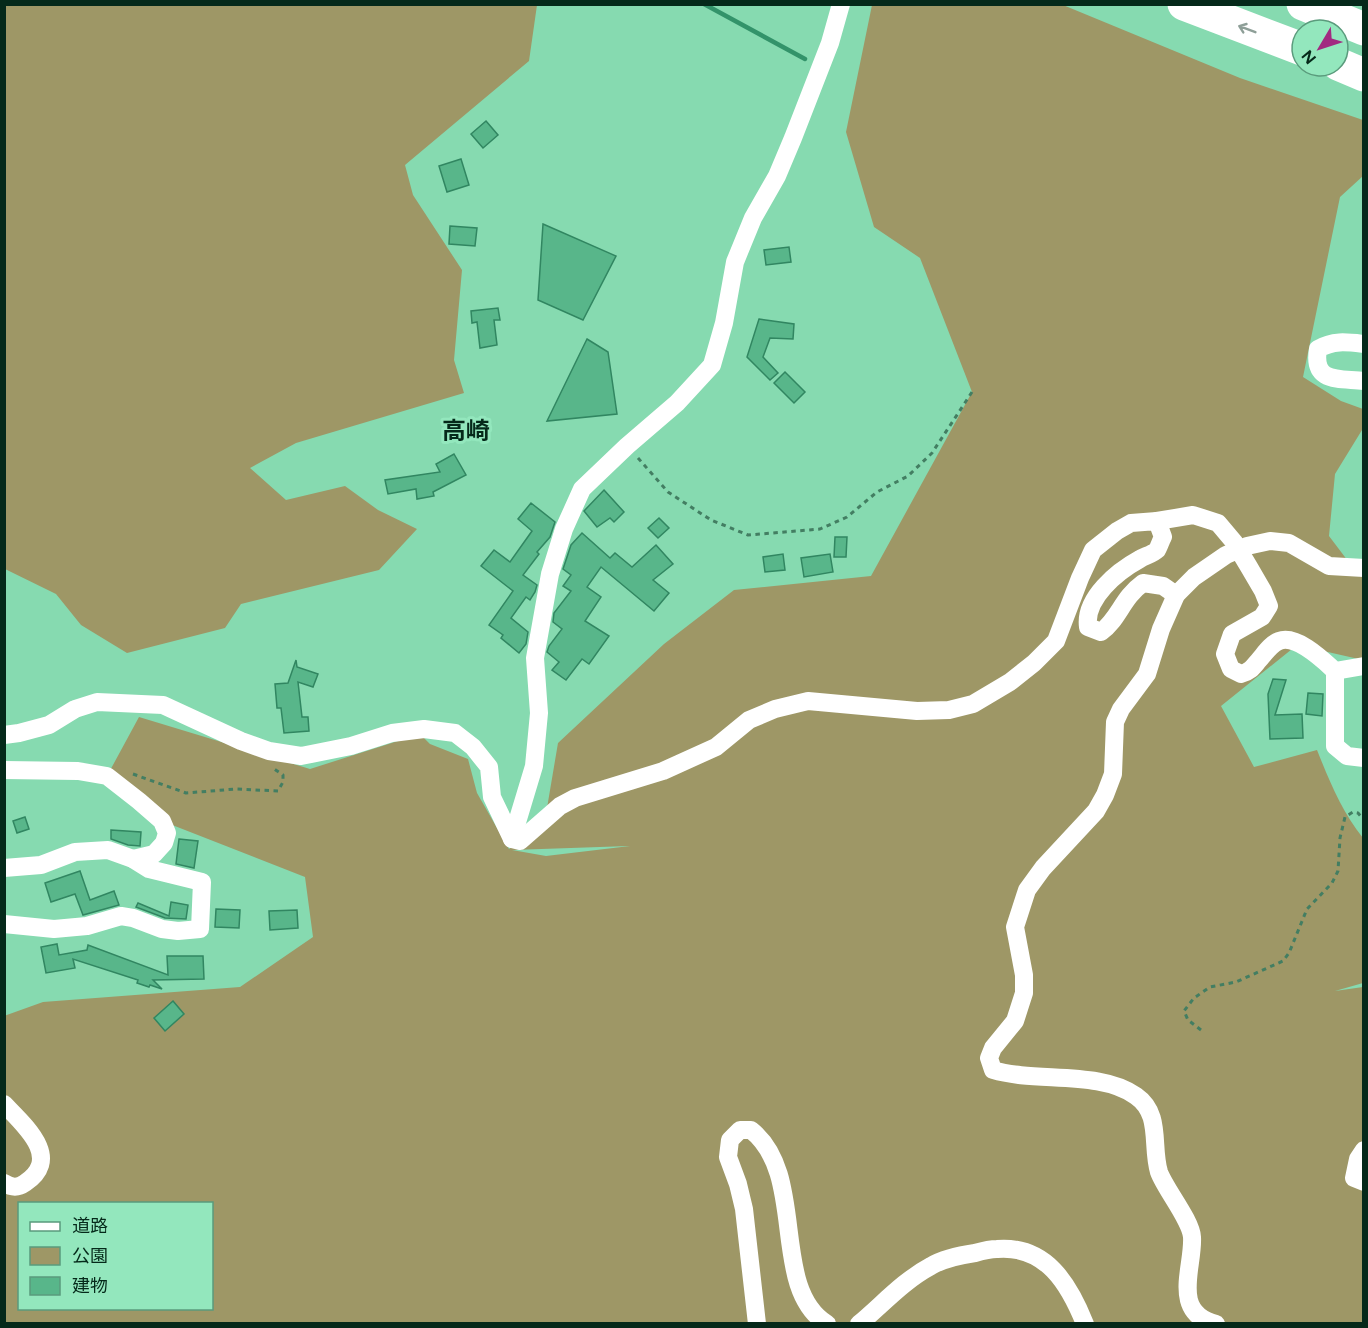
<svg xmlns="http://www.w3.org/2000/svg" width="1368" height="1328" font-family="Figtree,'Noto Sans JP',sans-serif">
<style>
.green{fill:#9e9766;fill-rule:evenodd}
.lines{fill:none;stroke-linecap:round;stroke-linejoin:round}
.stream{stroke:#33936a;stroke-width:4.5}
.building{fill:#58b68a;stroke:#318661;stroke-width:1.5}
.path{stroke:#437e62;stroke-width:3;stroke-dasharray:4.5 4.5;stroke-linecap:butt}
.street{stroke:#fff;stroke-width:18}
.highway{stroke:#fff;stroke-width:33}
.oneway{stroke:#8e9f98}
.labels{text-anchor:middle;stroke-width:6;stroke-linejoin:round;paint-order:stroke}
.quarter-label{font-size:24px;font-weight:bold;fill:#05291a;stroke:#93e7bd}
</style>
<rect width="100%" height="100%" fill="#86dab0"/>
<g class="green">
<path d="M4,5H537L529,61L405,165L413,195L462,270L454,360L464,393L296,443L250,468L286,500L345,486L378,510L417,529L379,570L241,604L225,628L127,653L81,625L56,594L5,569Z"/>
<path d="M872,5H1063L1240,78L1363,120V176L1340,197L1303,377L1341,401L1363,409L1362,430L1335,474L1329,536L1354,569L1363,571V660L1297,645L1221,706L1254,767L1317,750C1329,780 1342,812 1363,838V983L1335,991L1363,987V1323H5L4,1016L43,1002L240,987L313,937L305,877L162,821L107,776L139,717L310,769L420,734L430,744L468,759L477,793L509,849L587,797L547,808L558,743L664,644L734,590L871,576L972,392L920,258L874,227L846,132ZM630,846L546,856L512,850L629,846ZM20,1204H212V1308H20Z"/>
</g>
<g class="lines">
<path class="stream" d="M704,4L805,59"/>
</g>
<g class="building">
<path d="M486,121L498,135L483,148L471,134Z"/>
<path d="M461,159L469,185L447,192L439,166Z"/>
<path d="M543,224L616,256L583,320L538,300Z"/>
<path d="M450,226L477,228L475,246L449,244Z"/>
<path d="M789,247L791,262L766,265L764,250Z"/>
<path d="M498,308L500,320H494L497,345L480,348L477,322L472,323L471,311Z"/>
<path d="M759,319L794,324L793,339L770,338L763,357L778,373L770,380L747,357Z"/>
<path d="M587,339L608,352L617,414L547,421Z"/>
<path d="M785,372L805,392L794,403L774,383Z"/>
<path d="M454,454L466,475L433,492L434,496L417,499L416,489L388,494L385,480L440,472L436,464Z"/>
<path d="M604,490L624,512L614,522L610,518L597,527L584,511Z"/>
<path d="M531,503L555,522L550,537L537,552L539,554L523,575L537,585L535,592L530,600L526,597L511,618L528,632L526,644L519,653L501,638L503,635L489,625L513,591L481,566L494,550L510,562L532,531L518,519Z"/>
<path d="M659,518L669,528L658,538L648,528Z"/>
<path d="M582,533L610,558L615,553L632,567L656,545L673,564L653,580L669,593L654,611L601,567L587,587L601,597L585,621L609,636L589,664L582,659L566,680L552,670L559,662L547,652L549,646L562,629L553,622L554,613L571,591L563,586L571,575L563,569L571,545Z"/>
<path d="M835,537H847L846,557H834Z"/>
<path d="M783,554L785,570L765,572L763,557Z"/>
<path d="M830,554L833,572L804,577L801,558Z"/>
<path d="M296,660L297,667L318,674L313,687L298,682L302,717H308L309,731L284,733L281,708H277L275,684L288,683Z"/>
<path d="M1273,679L1286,680L1275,715L1302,714L1303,738L1270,739L1268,694Z"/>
<path d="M1308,693L1323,694L1322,716L1306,714Z"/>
<path d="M25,817L29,829L17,833L13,821Z"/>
<path d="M111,830L141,832L140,846L128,845L111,839Z"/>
<path d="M179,839L198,841L194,868L176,864Z"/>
<path d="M80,871L90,900L114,891L119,905L83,915L75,894L51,902L45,883Z"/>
<path d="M171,902L188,905L186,919L165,918L136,907L138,903L169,916Z"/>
<path d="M216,909L240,910L239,928L215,927Z"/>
<path d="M297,910L298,928L270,930L269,911Z"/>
<path d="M57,944L59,955L87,950L88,945L168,975L167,956H203L204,979L153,980L162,989L150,985L149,987L137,983L138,980L73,959L75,968L46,973L41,947Z"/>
<path d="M173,1001L184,1014L165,1031L154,1018Z"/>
</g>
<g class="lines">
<g class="path">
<path d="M638,458L668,492L711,520L748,535L820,529L847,517L877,492L908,476L932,453L972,392"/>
<path d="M133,774L186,793L236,789L278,791L283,782V775L274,769"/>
<path d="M1201,1030L1188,1020L1184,1011L1194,998L1210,987L1236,982L1283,961L1289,953L1307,909L1332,883L1338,871L1340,838L1345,817L1353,812L1358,813L1364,820"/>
</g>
<g class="street">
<path d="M1364,344C1347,342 1333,340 1318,349C1312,384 1340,378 1364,381"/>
<path d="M1157,521L1193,515L1218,523L1234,542L1249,567L1263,591L1269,606L1262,617L1232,634L1225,654L1231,669L1241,674C1250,672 1253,667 1259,660C1265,653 1271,644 1279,641C1297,634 1324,661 1335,671L1364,666"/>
<path d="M1335,671V746L1347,756L1364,758"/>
<path d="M4,735L19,733L49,725L75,709L97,702L163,705L241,741L269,751L301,756L351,746L392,733L424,729L455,733L473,747L489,767L492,797L512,839L520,841L560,806L575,798L663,771L716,747L749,720L775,709L808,701L917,711L949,710L973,704L1010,682L1034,663L1056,641L1080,578L1093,550L1117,531L1131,523L1157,521L1163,537C1161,540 1159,547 1157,550C1153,554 1145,556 1140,559C1118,571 1084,598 1088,627L1101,632C1119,619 1122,598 1143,583L1163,586L1176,595"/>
<path d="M4,770L78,771L107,776L139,801L162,821L167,833L164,843L154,854L133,859"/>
<path d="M512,839L534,766L539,713L535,658L550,574L564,529L582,489L627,446L677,403L712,365L724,323L735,262L753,218L777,176L793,138L830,43L841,4"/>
<path d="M4,868L41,865L75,852L108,850L133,859L149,869L202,882L200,929L178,931L162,929L133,918L121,916L87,926L54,929L4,924"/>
<path d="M4,1104C24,1125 63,1158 25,1183C18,1188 12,1188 4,1183"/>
<path d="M1364,1150L1358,1159L1354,1178L1364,1182"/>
<path d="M757,1324L744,1209L738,1184L728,1157L730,1140L740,1130H751C808,1175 769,1288 827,1324"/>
<path d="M859,1324C883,1304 903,1281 931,1266C943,1259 961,1255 975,1253C982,1251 990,1249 997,1249C1046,1245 1069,1284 1085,1324"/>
<path d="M1216,1324C1170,1312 1194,1267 1192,1237C1191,1220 1165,1189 1159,1172C1151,1146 1162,1114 1136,1096C1100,1070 1036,1083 993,1070L989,1058L993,1048L1015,1021L1024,993V975L1015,927L1027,890L1043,868L1096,811L1105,795L1113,774L1115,722L1121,709L1147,674L1161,629L1176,595L1194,577L1226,555L1247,546L1270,541L1289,543L1329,566L1364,568"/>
</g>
<g class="highway">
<path d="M1184,4L1302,49"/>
<path d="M1303,4L1364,29"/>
<path d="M1338,64L1364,75"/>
</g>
</g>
<defs><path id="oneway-shaft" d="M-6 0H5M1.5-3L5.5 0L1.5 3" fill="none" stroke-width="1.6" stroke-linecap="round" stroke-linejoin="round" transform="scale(1.5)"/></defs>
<use class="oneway" href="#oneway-shaft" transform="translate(1247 29) rotate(-159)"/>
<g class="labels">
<g class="quarter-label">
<text x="466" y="439">高崎</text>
</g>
</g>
<rect width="1368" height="1328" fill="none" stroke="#05291a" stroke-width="12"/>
<rect x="18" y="1202" width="195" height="108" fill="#93e7bd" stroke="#5a9b7c" stroke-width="1.5"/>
<rect x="30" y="1222" width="30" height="9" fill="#ffffff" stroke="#5a9b7c" stroke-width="1.5"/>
<text x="72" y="1232" font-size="18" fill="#05291a">道路</text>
<rect x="30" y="1247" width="30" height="18" fill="#9e9766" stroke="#5a9b7c" stroke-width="1.5"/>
<text x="72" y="1262" font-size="18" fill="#05291a">公園</text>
<rect x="30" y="1277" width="30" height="18" fill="#58b68a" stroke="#5a9b7c" stroke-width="1.5"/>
<text x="72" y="1292" font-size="18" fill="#05291a">建物</text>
<g transform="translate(1320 48) rotate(231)"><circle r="28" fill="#93e7bd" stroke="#5a9b7c" stroke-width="1.5"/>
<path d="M0-4.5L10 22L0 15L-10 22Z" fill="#a22a81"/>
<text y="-9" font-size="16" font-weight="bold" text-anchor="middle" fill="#05291a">N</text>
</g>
</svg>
